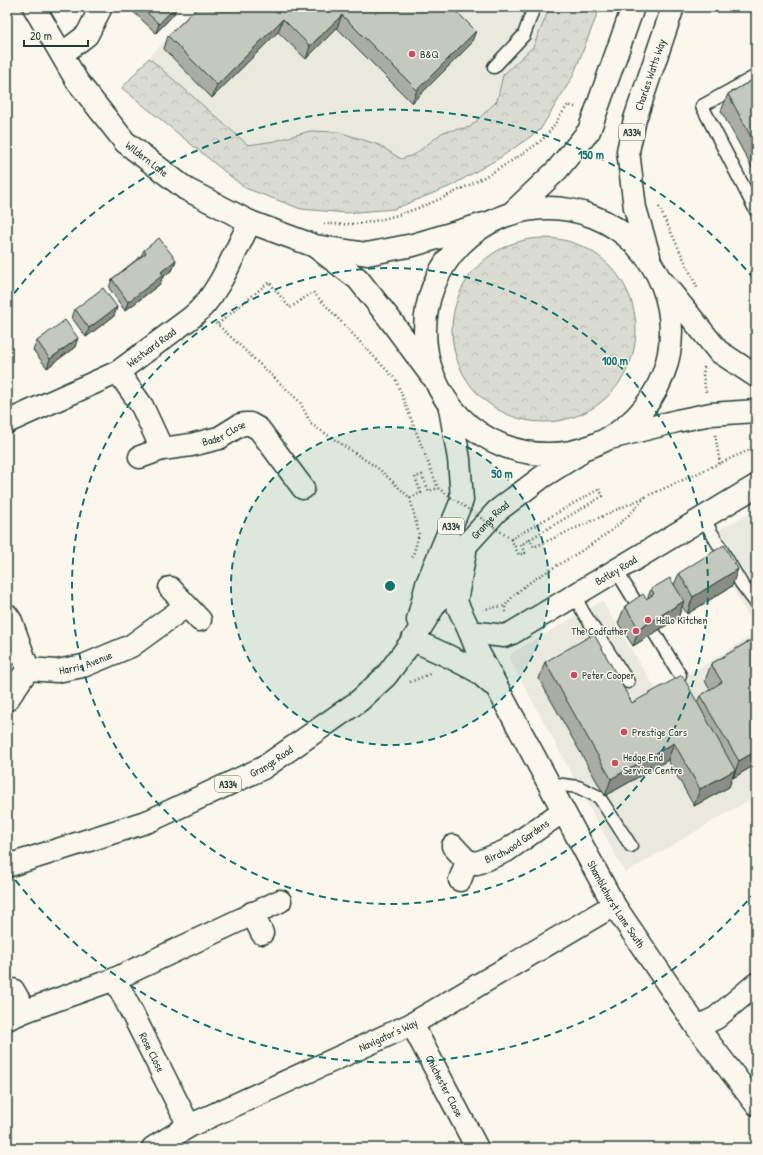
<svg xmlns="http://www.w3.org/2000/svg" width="763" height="1155" font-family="'Patrick Hand',sans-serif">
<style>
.built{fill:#eae9de}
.forest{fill:url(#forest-crowns);stroke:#7d8c82}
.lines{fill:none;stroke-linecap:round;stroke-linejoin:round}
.lane-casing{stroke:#1f3d34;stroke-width:15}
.street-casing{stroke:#1f3d34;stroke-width:25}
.secondary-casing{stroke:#1f3d34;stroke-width:25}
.primary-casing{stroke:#1f3d34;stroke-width:25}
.path{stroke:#1f3d34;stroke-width:2.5;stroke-dasharray:1 3;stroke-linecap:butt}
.lane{stroke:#fbf7ec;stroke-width:12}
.street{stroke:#fbf7ec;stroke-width:22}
.secondary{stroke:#fbf7ec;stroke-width:22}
.primary{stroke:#fbf7ec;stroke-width:22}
.path-bridge{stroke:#1f3d34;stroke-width:2.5;stroke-dasharray:1 3;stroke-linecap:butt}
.wall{fill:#a9ada3;stroke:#1f3d34}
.shaded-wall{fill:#898d85;stroke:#1f3d34}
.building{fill:#c4c9be;stroke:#1f3d34}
.ring{fill:none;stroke:#0f766e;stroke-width:2;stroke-dasharray:7 5}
.poi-dot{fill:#d1495b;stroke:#fbf7ec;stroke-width:1.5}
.labels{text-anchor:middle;stroke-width:3;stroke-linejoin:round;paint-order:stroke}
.shield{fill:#fbf7ec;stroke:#61756b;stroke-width:1}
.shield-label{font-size:10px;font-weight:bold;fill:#1f3d34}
.poi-label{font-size:11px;fill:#1f3d34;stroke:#fbf7ec;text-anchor:start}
.street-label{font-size:11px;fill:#1f3d34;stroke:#fbf7ec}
.centre{fill:#0f766e;stroke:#fbf7ec;stroke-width:2}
.ring-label{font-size:12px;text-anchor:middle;font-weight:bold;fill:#0f766e;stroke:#fbf7ec;stroke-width:3;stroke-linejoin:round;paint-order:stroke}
</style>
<defs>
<pattern id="forest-crowns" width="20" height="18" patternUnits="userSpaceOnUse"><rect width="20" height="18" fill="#dbdcd1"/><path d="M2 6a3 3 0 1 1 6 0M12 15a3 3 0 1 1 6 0" fill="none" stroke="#bcbeb4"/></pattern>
</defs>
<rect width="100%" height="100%" fill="#fbf7ec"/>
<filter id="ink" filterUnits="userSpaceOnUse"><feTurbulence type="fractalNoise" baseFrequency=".025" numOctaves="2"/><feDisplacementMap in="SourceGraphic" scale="8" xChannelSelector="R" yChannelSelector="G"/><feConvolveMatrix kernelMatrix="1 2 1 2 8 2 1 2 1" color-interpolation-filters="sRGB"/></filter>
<g filter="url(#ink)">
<g class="built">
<path d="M196,7H550L533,47L503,75L497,101L470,127L443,132L414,155L400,159L379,145L310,131L275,141L248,145L149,58Z"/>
<path d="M756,509V631L732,586L749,580L719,530Z"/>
<path d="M602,601L658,693L756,633V796L625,873L510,659L512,653Z"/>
</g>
<g class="forest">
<path d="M550,7H600L573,76L540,130L501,157L451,186L394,209L346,213L301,209L245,188L122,88L149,58L248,145L275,141L310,131L339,132L379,145L401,159L414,155L443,132L470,127L497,101L503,75L533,47Z"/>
<circle cx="544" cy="330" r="92"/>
</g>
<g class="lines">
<g class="lane-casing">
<g id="lane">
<path d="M494,67L524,35L534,7"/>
<path d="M756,76L702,106L756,211"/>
<path d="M703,518L741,583L756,603"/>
<path d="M616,570L680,675"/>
<path d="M575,596L583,612L628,682"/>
<path d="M548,783L578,787L599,797L631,846"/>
</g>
</g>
<g class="street-casing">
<g id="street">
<path d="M62,54L87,35L101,7"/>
<path d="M118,372L142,406L162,449"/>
<path id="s1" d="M7,422L118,372L192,317C219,295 234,253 250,222"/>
<path id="s2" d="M140,457L162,449L191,445L219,438L240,425L245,424H250L259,429L303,488"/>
<path id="s3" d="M465,552L456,602L470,632L477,650L614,905L697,1027L756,1104"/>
<path d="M170,588L200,620"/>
<path id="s4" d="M7,615L11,621L28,669L57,671L83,666L131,646L186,606"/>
<path id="s5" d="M470,632L504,636L512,633L756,486"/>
<path d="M413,640L448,656L477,671L492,684"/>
<path d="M7,700L28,669"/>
<path d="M453,846L467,861"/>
<path id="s6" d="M460,880L467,861L477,863L506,851L563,811"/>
<path d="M252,913L262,933"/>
<path id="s7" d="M115,979L189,1126"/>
<path d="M13,990L25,1011"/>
<path d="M7,1019L25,1011L115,979L280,901"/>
<path id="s8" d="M412,1024L477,1148"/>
<path d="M697,1027L716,1018L756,984"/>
<path id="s9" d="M153,1148L189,1126L412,1024L614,905"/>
</g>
</g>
<g class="secondary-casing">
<g id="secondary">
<path id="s10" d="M34,7L77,81L125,142L186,189L250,222L315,246L367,254L413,245L484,224"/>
<path d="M316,247L358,279L389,318L431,375"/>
<path d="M662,281L718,351L756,376"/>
<path d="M610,438L677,421L711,414L756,411"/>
</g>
</g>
<g class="primary-casing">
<g id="primary">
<circle cx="548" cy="331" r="123"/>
<path d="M514,211L557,170L589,131L633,7"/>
<path id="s11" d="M649,256L635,208L628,151L635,119L673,7"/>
<path d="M418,620L427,584L462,500L459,459L450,408"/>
<path id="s12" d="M7,866L149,821L263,768L359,701L386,676L413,640L439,598L467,544L497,511L542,477L577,455"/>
</g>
</g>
<g class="path">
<path d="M659,207L698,289"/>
<path d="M324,224C338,224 355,225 369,222C414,214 467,188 505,165C519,156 533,148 545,137C554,127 560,115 568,105L575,107"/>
<path d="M216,323L300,402L311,424L379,469L410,498L419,534L412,559"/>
<path d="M218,324L269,282L290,308L313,292L396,380"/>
<path d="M704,367L703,375L706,393"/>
<path d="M715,435L720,463"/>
<path d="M599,489L603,496L530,539L534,547L756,447"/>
<path d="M410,498L421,493L415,477L422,475L429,491L438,488"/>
<path d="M511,539L519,555L525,553L521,545L530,539"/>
<path d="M483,610L489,608L505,606"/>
<path d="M506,612L505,606C519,587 538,577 558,565C590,546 622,527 645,497"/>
<path d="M410,682L432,673"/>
</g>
<use href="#lane" class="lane"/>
<use href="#street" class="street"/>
<use href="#secondary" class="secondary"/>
<use href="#primary" class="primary"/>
<path class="path-bridge" d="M396,380L438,488L511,539L599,489"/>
</g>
<g class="wall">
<path d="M128,7H176L174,14L156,33Z"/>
<path d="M198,7L455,10L471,44L412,103L337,28L306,59L278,32L212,98L164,49L168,36Z"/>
<path d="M756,78V175L721,111L728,94Z"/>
<path d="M144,250L176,260L173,269L162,278L160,284L125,311L109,288L112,279L141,256Z"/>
<path d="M117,307L114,316L86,337L72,318L75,309Z"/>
<path d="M37,341L75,347L47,368L33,350Z"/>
<path d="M679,573L732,586L687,614L682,606L678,618L633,646L618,623L625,606L646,599L648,597L651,589L674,585Z"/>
<path d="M756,637V764L733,778L732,777L729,787L694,806L668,760L605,796L539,679L545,662L632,703L697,702L700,696L710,690L705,681L711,664Z"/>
</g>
<g class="shaded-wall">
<path d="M175,7H176L174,14L156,33L159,24Z"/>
<path d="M451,7H459L446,19Z"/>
<path d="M342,15L337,28L306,59L310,46Z"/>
<path d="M283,19L278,32L212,98L217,85Z"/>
<path d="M476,31L471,44L412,103L417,90Z"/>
<path d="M176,260L173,269L162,278L160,284L125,311L128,302L161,272Z"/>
<path d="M117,307L114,316L86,337L89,328Z"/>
<path d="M78,338L75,347L47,368L50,359Z"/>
<path d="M738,569L732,586L687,614L693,597Z"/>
<path d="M684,601L678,618L633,646L639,629Z"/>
<path d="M674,743L668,760L605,796L611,779Z"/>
<path d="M756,751V764L733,778L739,761Z"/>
<path d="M735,770L729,787L694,806L700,789Z"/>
</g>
<g class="building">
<path d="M141,7H175L159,24Z"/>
<path d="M198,7H452L476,31L417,90L342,15L310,46L283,19L217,85L168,36Z"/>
<path d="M756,78V146L728,94Z"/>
<path d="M159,238L176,260L161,272L163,275L128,302L112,279L146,253L144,250Z"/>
<path d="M103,288L117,307L89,328L75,309Z"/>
<path d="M65,320L78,338L50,359L37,341Z"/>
<path d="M724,545L738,569L693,597L679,573Z"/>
<path d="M670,578L684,601L639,629L625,606L643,594L646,599L654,594L651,589Z"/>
<path d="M594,634L632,703L682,675L735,770L700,789L674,743L611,779L545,662Z"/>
<path d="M756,637V751L739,761L700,696L722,682L711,664Z"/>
</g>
</g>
<circle cx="390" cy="586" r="159" fill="#0f766e" fill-opacity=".12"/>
<g class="ring">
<circle cx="390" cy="586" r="159"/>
<circle cx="390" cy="586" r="318"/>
<path d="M755 892A476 476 0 0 1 7 869M7 303A476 476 0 0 1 755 280"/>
</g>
<g class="poi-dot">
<circle cx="412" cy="54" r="4"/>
<circle cx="648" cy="620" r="4"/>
<circle cx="636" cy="631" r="4"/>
<circle cx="574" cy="675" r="4"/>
<circle cx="624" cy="732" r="4"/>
<circle cx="615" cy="763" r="4"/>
</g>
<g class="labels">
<g class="shield">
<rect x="619" y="124" width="26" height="16" rx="3"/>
<rect x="438" y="518" width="26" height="16" rx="3"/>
<rect x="215" y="776" width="26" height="16" rx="3"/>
</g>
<g class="shield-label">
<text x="632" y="136">A334</text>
<text x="451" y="530">A334</text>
<text x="228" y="788">A334</text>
</g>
<g class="poi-label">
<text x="420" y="58">B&amp;Q</text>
<text x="656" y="624">Hello Kitchen</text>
<text x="628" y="635" text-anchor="end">The Codfather</text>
<text x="582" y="679">Peter Cooper</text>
<text x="632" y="736">Prestige Cars</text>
<text x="623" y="761">Hedge End<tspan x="623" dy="13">Service Centre</tspan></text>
</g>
<g class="street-label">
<text dy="4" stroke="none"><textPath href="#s11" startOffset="187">Charles Watts Way</textPath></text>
<text dy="4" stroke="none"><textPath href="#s10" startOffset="191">Wildern Lane</textPath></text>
<text dy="4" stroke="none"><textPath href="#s1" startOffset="163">Westward Road</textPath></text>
<text dy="4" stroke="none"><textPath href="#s2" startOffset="88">Bader Close</textPath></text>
<text dy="4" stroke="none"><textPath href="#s12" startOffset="617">Grange Road</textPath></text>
<text dy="4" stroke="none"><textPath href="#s5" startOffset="164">Botley Road</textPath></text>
<text dy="4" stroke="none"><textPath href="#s4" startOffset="117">Harris Avenue</textPath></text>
<text dy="4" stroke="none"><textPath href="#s12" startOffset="285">Grange Road</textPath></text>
<text dy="4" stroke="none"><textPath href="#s6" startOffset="76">Birchwood Gardens</textPath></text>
<text dy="4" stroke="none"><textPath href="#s3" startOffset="393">Shamblehurst Lane South</textPath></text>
<text dy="4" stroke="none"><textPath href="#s9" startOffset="261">Navigator's Way</textPath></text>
<text dy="4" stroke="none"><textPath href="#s7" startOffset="82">Rose Close</textPath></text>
<text dy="4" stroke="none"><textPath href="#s8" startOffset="70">Chichester Close</textPath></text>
</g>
</g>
<circle cx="390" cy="586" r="6" class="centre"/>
<g class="ring-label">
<text x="591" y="159">150 m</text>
<text x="615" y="365">100 m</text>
<text x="502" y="478">50 m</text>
</g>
<rect width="763" height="1155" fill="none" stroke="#fbf7ec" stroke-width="24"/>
<rect x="12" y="12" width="739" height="1131" fill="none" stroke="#1f3d34" stroke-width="1.5" filter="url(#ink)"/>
<path d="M24 40v6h64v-6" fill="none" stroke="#1f3d34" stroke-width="2"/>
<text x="30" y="40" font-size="12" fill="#1f3d34" stroke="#fbf7ec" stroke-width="3" paint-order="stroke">20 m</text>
</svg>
